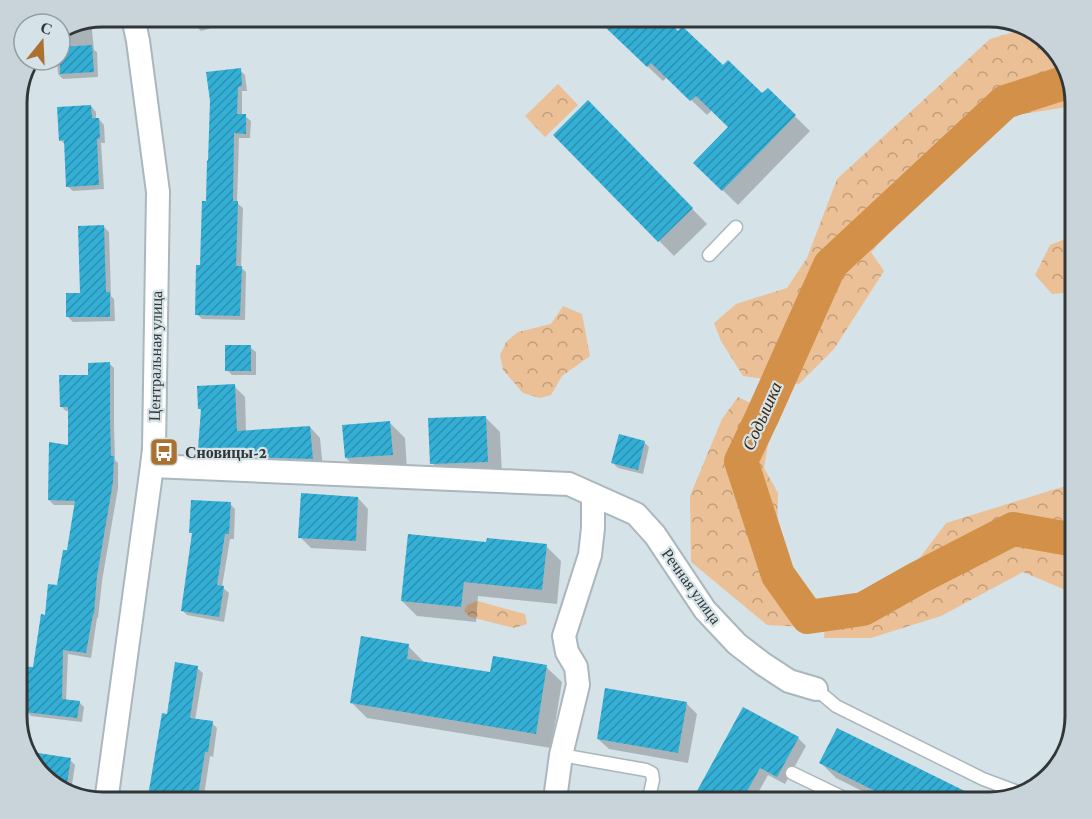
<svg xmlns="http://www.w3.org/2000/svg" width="1092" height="819" font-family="'Crimson Pro',serif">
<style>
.forest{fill:url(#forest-crowns)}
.shadow{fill:#0003}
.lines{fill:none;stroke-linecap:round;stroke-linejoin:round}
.river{stroke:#d29049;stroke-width:34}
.building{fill:url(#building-hatch)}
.service-casing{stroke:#aab7bc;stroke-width:15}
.minor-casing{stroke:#aab7bc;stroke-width:26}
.service{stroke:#fff;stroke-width:12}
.minor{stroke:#fff;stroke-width:22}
.labels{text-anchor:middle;stroke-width:4.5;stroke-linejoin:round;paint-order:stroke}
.street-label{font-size:16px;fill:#313638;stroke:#d5e2e7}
.poi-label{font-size:16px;font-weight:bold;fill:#313638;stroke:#d5e2e7;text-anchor:start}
.water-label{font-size:18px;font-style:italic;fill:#412607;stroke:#d5e2e7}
.rim{fill:none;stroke:#313638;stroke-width:3}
</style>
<defs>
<pattern id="forest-crowns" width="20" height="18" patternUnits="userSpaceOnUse" patternTransform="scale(1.5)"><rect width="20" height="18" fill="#ecc096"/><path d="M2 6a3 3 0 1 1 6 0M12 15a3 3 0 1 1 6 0" fill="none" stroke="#c09d7b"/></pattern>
<pattern id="building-hatch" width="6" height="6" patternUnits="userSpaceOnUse" patternTransform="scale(1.5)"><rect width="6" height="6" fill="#33afd5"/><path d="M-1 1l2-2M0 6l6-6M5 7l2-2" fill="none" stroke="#2c8fae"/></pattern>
</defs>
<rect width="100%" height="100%" fill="#d5e2e7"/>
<g class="forest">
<path d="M1024,29L1042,35L1066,65L1075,103L1061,108L1009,116L932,188L871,252L884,271L834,349L799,384L743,376L721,341L714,323L736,304L787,288L807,258L837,179L990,39Z"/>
<path d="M558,84L578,105L545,137L525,116Z"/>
<path d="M1075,235V292L1052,294L1035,275L1050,245Z"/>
<path d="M563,306L582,314L590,356L562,376L551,395L540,398L523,393L503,370L500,355L506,342L518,332L551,324Z"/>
<path d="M738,397L773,414L764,468L778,493L777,532L805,627L767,625L691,562L690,496L722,419Z"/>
<path d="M1072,484L1075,486V594L1023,572L941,616L871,638H824L825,623L873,620L946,523Z"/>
<path d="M477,601L525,614L527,624L514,628L470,617L464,611L467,605Z"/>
</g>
<g class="shadow">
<path d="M193,17H239L240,20L201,31L196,26Z"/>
<path d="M91,21L94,50L97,52L98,77L63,79L58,74L57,60H60V33Z"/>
<path d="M678,33L762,95L768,90L810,131L738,205L695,163L730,127L712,110L707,115L667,77L663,81L622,42Z"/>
<path d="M240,70L245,75L247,91H242V116H245L251,121L250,138H239L237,203L243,208L241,267L246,272L245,320L202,319L197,314L207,202Z"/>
<path d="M588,102L707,224L674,256L555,135Z"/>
<path d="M91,106L96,112V119H99L104,125L105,143H101L104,189L73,191L67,186L65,145L61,140Z"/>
<path d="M104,227L109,232L111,296L114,299L115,321L73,322L68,317L81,294Z"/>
<path d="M250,347L256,352V375H232L227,370Z"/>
<path d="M109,363L114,368V424L115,460L118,463V488L102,581L98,618H97L91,658L68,654L66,701L79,702L84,707L82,722L31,716L26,711L28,694H17V668H34L46,617L58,586L68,552L75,505H54L49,500L70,447L69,411H66L61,406L90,377Z"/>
<path d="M234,386L245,397L246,432L310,427L320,438L323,469L211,459L200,449L202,411L199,408Z"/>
<path d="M485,417L500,432L502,476L447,479L432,463Z"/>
<path d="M390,423L405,438L407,470L361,473L346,458Z"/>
<path d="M644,442L649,447L643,474L618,468L613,463Z"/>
<path d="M358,498L368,509L366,551L311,548L300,537Z"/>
<path d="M230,504L235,509L234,539H230L222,587L229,593L224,622L187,615L182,610L193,535L191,532Z"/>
<path d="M488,544L546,546L561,561L557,604L478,596L476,622L417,616L402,601Z"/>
<path d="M408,646L423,661V663L491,674L546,667L562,682L551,748L367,718L352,703Z"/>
<path d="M197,668L203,673L195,720L212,723L217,728L213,757L210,756L203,802H149L148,801L168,716Z"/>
<path d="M686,703L697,714L688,763L609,749L598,739Z"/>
<path d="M744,709L798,738L806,746L785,784L768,775L753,802H693Z"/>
<path d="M838,730L984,802H884L836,778L821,763Z"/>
<path d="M25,753L70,760L75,765L71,791L50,784Z"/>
</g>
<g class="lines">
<path class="river" d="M1070,81L1005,102L830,265L762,417L741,461L778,575L808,617L863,609L918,578L1013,529L1075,540"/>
</g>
<g class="building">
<path d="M615,16H663L678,31L682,26L723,65L728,60L762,93L768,88L796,115L722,191L693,163L728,127L696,96L690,101L651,63L647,67L605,27Z"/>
<path d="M92,45L94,72L60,74V47Z"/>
<path d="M241,68L242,86L238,87L237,114H246V134L234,133L233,201H238L236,266H242L240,316L195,315L196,265H200L202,201H206L207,160L208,161L210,101L206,72Z"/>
<path d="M588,100L693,208L658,242L553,135Z"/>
<path d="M91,105L92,118H99L100,138L97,139L99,185L66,187L64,140L59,141L57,107Z"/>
<path d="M104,225L106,292H110V317H66V293H80L78,226Z"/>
<rect x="225" y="345" width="26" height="26"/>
<path d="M110,362V418L111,456H114L113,482L97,576L94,614H93L86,653L63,650L62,699L80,701L77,718L24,712L27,690H17V666L33,667L41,614L45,615L48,584L57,585L63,550H67L75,501L48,500L49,442L68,445V407H60L59,375H88V363Z"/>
<path d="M235,384L237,431L310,426L313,459L248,457V453L198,449L201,409H198L197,386Z"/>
<path d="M486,416L488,462L430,464L428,418Z"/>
<path d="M390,421L393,455L345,458L342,425Z"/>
<path d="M619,434L645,441L638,470L611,463Z"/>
<path d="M301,493L358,497L356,541L298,538Z"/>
<path d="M191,500L231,502L229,534H225L217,585L224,586L219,617L181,611L192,533H189Z"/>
<path d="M408,534L486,542L487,538L547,544L542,590L464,582L461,607L401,601Z"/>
<path d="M361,636L409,644L407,659L490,672L493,656L547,665L536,734L350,703Z"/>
<path d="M175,662L198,666L190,718L213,721L208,752H205L198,796L183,794L181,802H147L162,713L167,714Z"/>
<path d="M605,688L687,702L678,753L597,739Z"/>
<path d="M743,707L799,737L777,777L760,768L741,802H691Z"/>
<path d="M837,728L902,760L987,802H897L819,763Z"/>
<path d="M25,751L71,758L66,790L50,784L26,754Z"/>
</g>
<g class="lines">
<g class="service-casing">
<g id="service">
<path d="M709,255L736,227"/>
<path d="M816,689L836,706L983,779L1023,794"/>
<path d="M561,755L646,770L652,773L653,780L648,802"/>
<path d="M792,773L852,802"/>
</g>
</g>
<g class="minor-casing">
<g id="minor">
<path d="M152,466L569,484L636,514L655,535L705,610L737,644L763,664L789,681L816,689"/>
<path d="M557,799L556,792L561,755L578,685L576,667L567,652L564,636L590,555L593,528V495"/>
<path d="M106,802L152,466L154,449L158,192L138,41L133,17"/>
</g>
</g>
<use href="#service" class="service"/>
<use href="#minor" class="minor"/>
</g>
<defs>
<g id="bus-square" transform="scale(1.5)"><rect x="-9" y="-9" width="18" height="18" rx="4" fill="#ab7130" stroke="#d5e2e7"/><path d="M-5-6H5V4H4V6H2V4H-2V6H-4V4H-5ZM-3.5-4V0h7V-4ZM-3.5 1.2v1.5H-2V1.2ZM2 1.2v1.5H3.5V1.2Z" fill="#fff"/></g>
</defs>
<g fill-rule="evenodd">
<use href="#bus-square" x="164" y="452"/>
</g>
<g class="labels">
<g class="street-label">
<text transform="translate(155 356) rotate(-89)" y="6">Центральная улица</text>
<text transform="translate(692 586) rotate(54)" y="6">Речная улица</text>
</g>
<g class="poi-label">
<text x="185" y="458">Сновицы-2</text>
</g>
<g class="water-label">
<text transform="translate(762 416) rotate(-66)" y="6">Содышка</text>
</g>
</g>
<path d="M0 0H1092V819H0ZM103 27H989A76 76 0 0 1 1065 103V716A76 76 0 0 1 989 792H103A76 76 0 0 1 27 716V103A76 76 0 0 1 103 27Z" fill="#c8d4d9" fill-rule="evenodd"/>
<path class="rim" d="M103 27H989A76 76 0 0 1 1065 103V716A76 76 0 0 1 989 792H103A76 76 0 0 1 27 716V103A76 76 0 0 1 103 27Z"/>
<g transform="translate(42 42) rotate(18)"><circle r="28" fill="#d5e2e7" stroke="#939da1" stroke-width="1.5"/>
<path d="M0-4.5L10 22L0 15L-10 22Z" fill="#ab7130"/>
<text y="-9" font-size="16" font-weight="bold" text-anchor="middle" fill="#313638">С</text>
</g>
</svg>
